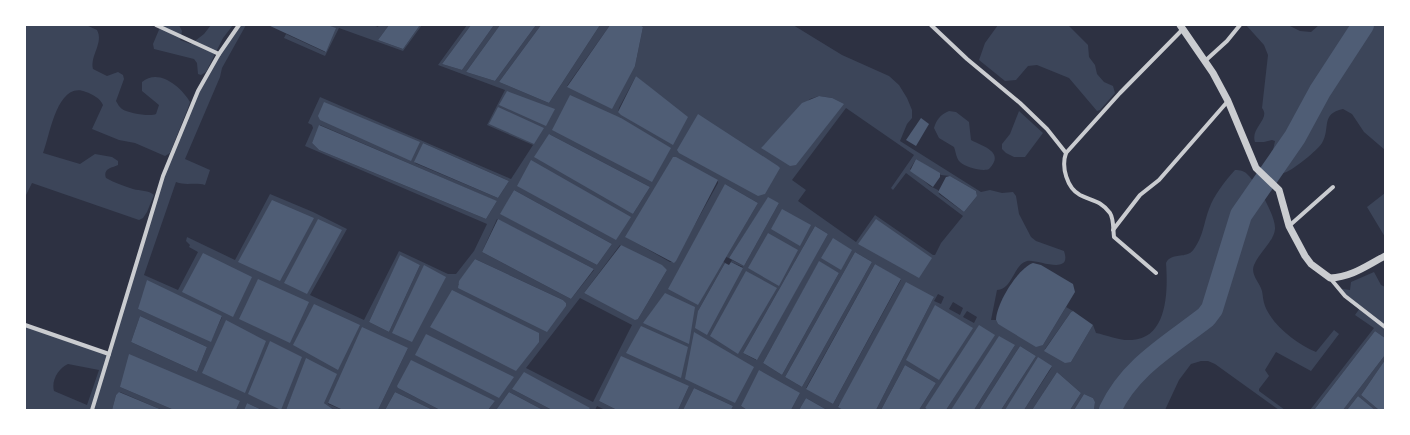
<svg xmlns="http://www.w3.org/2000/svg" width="1410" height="435" font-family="'Asap Condensed',sans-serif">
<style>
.green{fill:#3c4559;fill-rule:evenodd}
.water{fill:#4f5d75}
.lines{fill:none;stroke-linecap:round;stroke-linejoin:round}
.river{stroke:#4f5d75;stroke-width:22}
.minor{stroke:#caccd0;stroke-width:4}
.tertiary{stroke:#caccd0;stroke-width:7}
</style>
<rect width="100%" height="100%" fill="#2d3142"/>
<g class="green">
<path d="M25,25H86L97,30C104,43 90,55 93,69L107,76L118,72L123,75L124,79L116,101C118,104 119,107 122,109C128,113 150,117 156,114L159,105L142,91V82C159,68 181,87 190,102L188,108L170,153L165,156L135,143L119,140L92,129L103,105C100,98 92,94 86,92C57,80 50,136 43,153L80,164L95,154L112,157L118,161V165C112,168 103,168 106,178C115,183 124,186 133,189C140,191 149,190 154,195L147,212L143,218L139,220L32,183L25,197Z"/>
<path d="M161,25H179L182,31L180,40L191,44L204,34L211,25H233L223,38L206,72L201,75L198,74L197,63L194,59L154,49L153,44Z"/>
<path d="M239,25H246L222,68L220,77L185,159L210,170L205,185C195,182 186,186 176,182L144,275L178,290L198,252L189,247L190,245L186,241L187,237L235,260L270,194L313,212L347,229L310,295L364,320L399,251L448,274H456L474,251L487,224L305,146L313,128L312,125L308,123L320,97L511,179L533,145L487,125L505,90L438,65L467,25H471L442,64L462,70L494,25H500L466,72L495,81L536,25H541L499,82L549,103L600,25H610L567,86L635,66L643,27L640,25H793L842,55L889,76L899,85L907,98L912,110V118L907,124L900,141L981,192L990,190L1002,193L1013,192L1016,196L1019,214L1031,237L1036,241L1064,251C1073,277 1035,258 1027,261C1013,265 1013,289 997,290L991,320H996L998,324L1043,345L1066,307L1073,311L1071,312L1045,349L1071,362L1093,325L1096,333C1107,335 1119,341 1132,340C1168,338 1168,290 1166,263C1172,251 1187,260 1194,249C1203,237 1204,222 1209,209C1214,195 1225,181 1235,170C1240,170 1245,171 1248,175C1257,184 1276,216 1275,229C1274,241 1260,252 1255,263C1249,274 1259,281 1262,291C1263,296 1263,301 1265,306C1273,326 1297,344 1316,352L1334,330L1339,334L1311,371L1276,352L1265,370L1269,376L1259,389V391L1285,410H1279L1215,364L1208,361H1201L1191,364L1179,380L1165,410H1094L1095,402L1093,398L1084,394L1074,410H1070L1081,393L1057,372L1032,410H1024L1052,367L1005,410H1001L1036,356L1020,346L979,410H974L1015,345L951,410H946L994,335L925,408L928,410H919L936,383L905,365L881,410H876L934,297L838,406L843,410H827L806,398L799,410H791L800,393L741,406L747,410H731L733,406L694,388L683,410H678L689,386L599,401L617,410H605L597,406L595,410H588L589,408L512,389L552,410H543L509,392L496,410H488L495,401L398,388L440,410H433L395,392L385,410H378L408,348L329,401L328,404L343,410H334L324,403L307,359L286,410H262L247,403L244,410H236L240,401L120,387L174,410H162L120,392L116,395L112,410H25V324L109,354L163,176L198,91ZM636,76L655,92L618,112L619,108ZM819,96L832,98L761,148L810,99ZM846,108L914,155L891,188L893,190L906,173L963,216L941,243L935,255H933L875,215L856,242L798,201L806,190L792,180ZM613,116L621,118L552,130ZM320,125L496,201H497L486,219L319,150L312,143ZM549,134L650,187L633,214ZM423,143L509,181L498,198L415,163ZM916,159L941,175L950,176L976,191L977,196L964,212L939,194L938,190L930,186L910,169ZM718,180V183L674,262H670L626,237ZM725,184L758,203L726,257L729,258L768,198L779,203L744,266L732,260L731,262L743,267L698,311L725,263L723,261ZM514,190L612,244L597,265L501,214ZM497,219L594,269V270L571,299L482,252ZM815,226L828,234L756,360L743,353ZM620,245L667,270L638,319L584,293ZM855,252L872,262L802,387L785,377ZM400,256L420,265L389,332L369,322ZM475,259L563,300L566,303L458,285ZM819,262L839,273L782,375L763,363ZM875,264L901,280L833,404L806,388ZM938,294L944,297L941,304L934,301ZM580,298L632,325L593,402L526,368ZM953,302L963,308L960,315L949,309ZM138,309L222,316V317L211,341ZM967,311L977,317L974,323L963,317ZM140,316L207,347L197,372L131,342ZM68,364L99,370L87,405L54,391C51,380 59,368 68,364Z"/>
<path d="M328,25H373L378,27L379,25H389L378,40L403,49L420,25H422L403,51L339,28L325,56L284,38L286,34L325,52L335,28Z"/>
<path d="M998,25H1068L1088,45L1089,57L1095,65L1097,74L1104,82L1113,86L1115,93L1100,110L1097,111L1069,78L1037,65L1028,66L1016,80L1005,81L979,60L985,43Z"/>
<path d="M1246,25H1288L1300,31L1311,32L1319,25H1385V150L1364,132L1352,114L1343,109C1320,114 1331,128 1322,143C1319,149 1290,173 1283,173C1278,174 1273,172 1269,169L1275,141L1272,140L1264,142H1255C1250,128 1271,119 1262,108L1268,55L1264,45Z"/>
<path d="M949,111L956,112L969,122L971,140C982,146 1006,152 989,169C983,172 965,167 960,162C956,158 956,152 954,147L939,138L934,128C937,119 940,115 949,111Z"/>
<path d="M1019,111L1043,133L1025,157H1014L1006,153L1002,149V144L1010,134Z"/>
<path d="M1385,193V237L1367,207Z"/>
<path d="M1374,272L1381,285L1385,287V338L1375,331L1314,410H1310L1374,328L1355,315L1360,308L1336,288L1350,290L1351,282Z"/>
<path d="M1385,355V360L1361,395L1379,410H1375L1358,396L1347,410H1343Z"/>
</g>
<g class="water">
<path d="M268,25H328L336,28L326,52Z"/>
<path d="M389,25H420L403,49L378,40Z"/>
<path d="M471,25H494L462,70L442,64Z"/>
<path d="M500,25H536L495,81L466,72Z"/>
<path d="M541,25H600L549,103L499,82Z"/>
<path d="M610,25H640L643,27L635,66L612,109L567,87Z"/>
<path d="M636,76L688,117L673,145L621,115L618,112Z"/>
<path d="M507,91L555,109L546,126L499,105Z"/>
<path d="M570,95L621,118L671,148L652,182L552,130Z"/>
<path d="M819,96L832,98L844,104L796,165L790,166L761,148L802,103Z"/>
<path d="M324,102L420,142L411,161L320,120L318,116Z"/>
<path d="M498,107L544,128L534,144L489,124Z"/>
<path d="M698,114L778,166L780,168L765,194L758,196L679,153L677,150Z"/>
<path d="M921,118L929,124L916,146L906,140Z"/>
<path d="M319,125L497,201L486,219L319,150L312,143Z"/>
<path d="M549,134L650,187L633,214L534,157Z"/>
<path d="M423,143L509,181L498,198L414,162Z"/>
<path d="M673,157H676L718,180L676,261L674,263L625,237Z"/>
<path d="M916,159L940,173V177L933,187L910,171Z"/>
<path d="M531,160L631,217L616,240L517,186Z"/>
<path d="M950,176L976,191L977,196L964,212L938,192L946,177Z"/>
<path d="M725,184L758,203L698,305L668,289Z"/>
<path d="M514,190L612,244L597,265L500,214Z"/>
<path d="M768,197L779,203L744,266L729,258Z"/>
<path d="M272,200L314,218L280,281L238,262Z"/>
<path d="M782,209L811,225L800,246L771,229Z"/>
<path d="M318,219L342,230L307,294L284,283Z"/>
<path d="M498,219L594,269L571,299L482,252Z"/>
<path d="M876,219L932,258L919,278L858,244Z"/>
<path d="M815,226L828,234L757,360L743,353Z"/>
<path d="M768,233L798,250L779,286L748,268Z"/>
<path d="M833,238L852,250L841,270L821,258Z"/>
<path d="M621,245L662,265L667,270L638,319L635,320L584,293Z"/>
<path d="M855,252L872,262L802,387L785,377Z"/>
<path d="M203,253L252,277L233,317L182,292Z"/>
<path d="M400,255L420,265L389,332L369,322Z"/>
<path d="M475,259L563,300L566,303V306L547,332L458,288L459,281Z"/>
<path d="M819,261L839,273L782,375L763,363Z"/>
<path d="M731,262L743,268L707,335L695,328L698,311L725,263L729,265Z"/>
<path d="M1033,263L1041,265L1073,284L1075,292L1043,345L1036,347L998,324L996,320C996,304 1018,268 1033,263Z"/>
<path d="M875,264L901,279L833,404L806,389Z"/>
<path d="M424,265L446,277L412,342L392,333Z"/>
<path d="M746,271L777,288L738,354L710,336Z"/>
<path d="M258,279L309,302L290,343L239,319Z"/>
<path d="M147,280L222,316L211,342L138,309Z"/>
<path d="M906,282L934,297L876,410H843L838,407Z"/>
<path d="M452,290L539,333V342L516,371L430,327Z"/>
<path d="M665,293L695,307L689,344L643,323Z"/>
<path d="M314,304L360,325L338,370L293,345Z"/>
<path d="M935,305L973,328L939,380L906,360Z"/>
<path d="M1073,311L1093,325L1071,362L1065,363L1044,351L1071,312Z"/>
<path d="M140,316L207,347L197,372L131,342Z"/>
<path d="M226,320L266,341L245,393L202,373Z"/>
<path d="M979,325L995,335L946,410H928L925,408Z"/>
<path d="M641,326L688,347L681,378L626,353Z"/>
<path d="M362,327L408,348L378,410H343L328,403Z"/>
<path d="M1375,331L1385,338V355L1343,410H1314Z"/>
<path d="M694,332L754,367L735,403L685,379Z"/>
<path d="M426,334L514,377L499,398L415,355Z"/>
<path d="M999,336L1015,345L974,410H951Z"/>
<path d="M270,341L302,357L281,410L248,394Z"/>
<path d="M1020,346L1036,356L1001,410H979Z"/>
<path d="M129,354L240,401L236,410H174L120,387Z"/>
<path d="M621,356L689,386L678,410H617L599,401Z"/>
<path d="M1038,357L1052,366L1024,410H1005Z"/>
<path d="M306,358L337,374L324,403L334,410H286Z"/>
<path d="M411,360L495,401L488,410H440L398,388L397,386Z"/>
<path d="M1385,360V410H1379L1361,395Z"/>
<path d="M905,365L936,383L919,410H881Z"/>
<path d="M759,370L800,393L791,410H747L741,406Z"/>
<path d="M524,372L590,408L588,410H552L512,389Z"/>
<path d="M1057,372L1081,393L1070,410H1032Z"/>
<path d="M694,388L733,406L731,410H683Z"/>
<path d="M119,392L162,410H112L116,395Z"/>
<path d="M395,392L433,410H385Z"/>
<path d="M509,392L543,410H496Z"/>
<path d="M1084,394L1093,398L1095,402L1094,410H1074Z"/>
<path d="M1358,396L1375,410H1347Z"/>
<path d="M806,398L827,410H799Z"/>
<path d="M247,403L262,410H244Z"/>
</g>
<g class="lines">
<path class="river" d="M1110,410C1130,367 1170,345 1206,317L1212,309L1241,215L1295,137L1320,91L1363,25"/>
<g class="minor">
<path d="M156,25L219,54"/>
<path d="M931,25L967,59L1020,103L1047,129L1066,153C1061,167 1067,188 1080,195C1092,201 1100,200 1110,213C1114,219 1113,230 1114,237L1156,273"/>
<path d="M1205,61L1227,41L1240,25"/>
<path d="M1066,153L1120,93L1183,29"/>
<path d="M1289,226L1333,187"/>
<path d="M1113,230L1140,195L1159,180L1228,101"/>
<path d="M1330,278L1345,296L1385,327"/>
<path d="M25,325L109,354"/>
<path d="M92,410L163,176L198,91L219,54L239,25"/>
</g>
<path class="tertiary" d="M1180,25L1213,73L1228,101L1256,168L1279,190L1289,226L1305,256L1311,264L1330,278C1352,277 1366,266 1385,256"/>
</g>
<rect width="1410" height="435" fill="none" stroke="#ffffff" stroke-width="52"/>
</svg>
